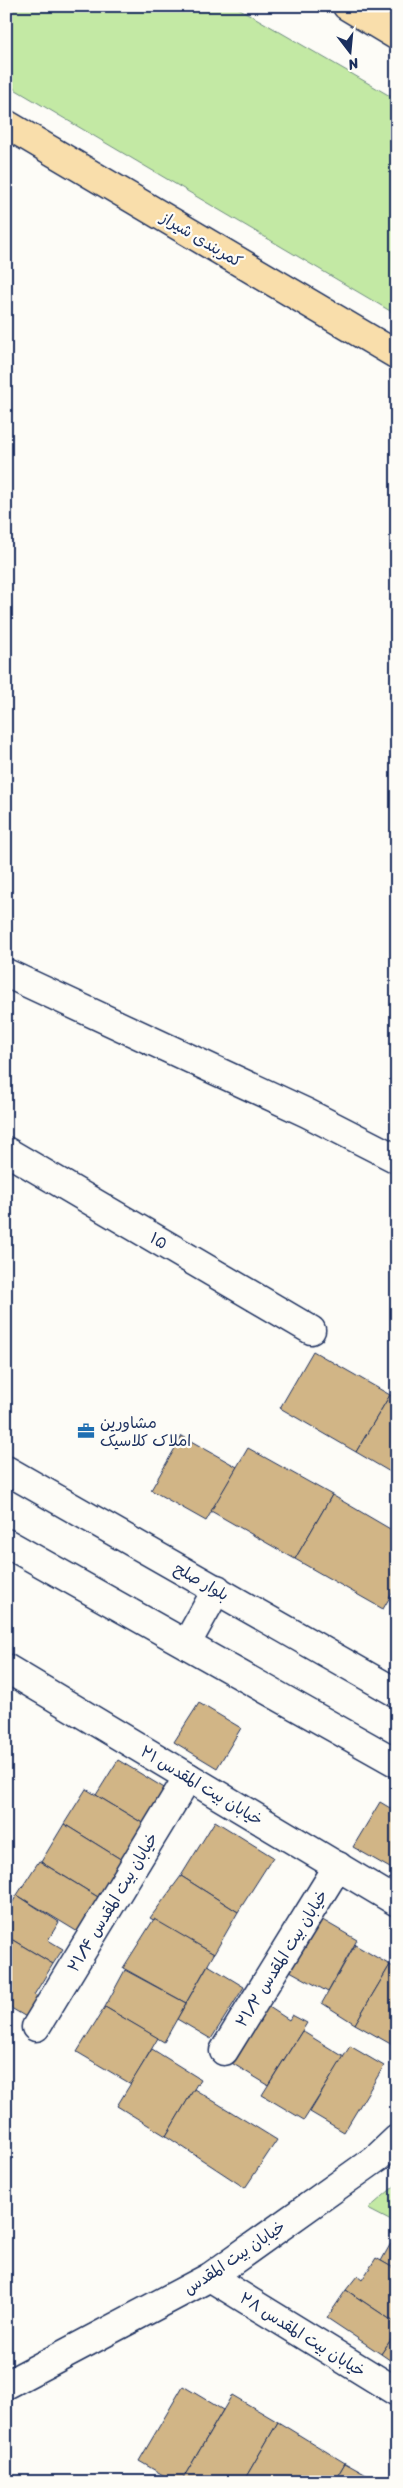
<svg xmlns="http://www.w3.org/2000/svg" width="403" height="2488" font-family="Sriracha,'Playpen Sans Arabic',sans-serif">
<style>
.green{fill:#c3e9a4;stroke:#6f8c81}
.building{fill:#d1b586;stroke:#1b2f5e}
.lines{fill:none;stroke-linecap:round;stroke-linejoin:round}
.street-casing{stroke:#1b2f5e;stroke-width:31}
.secondary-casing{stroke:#1b2f5e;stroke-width:31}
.highway-casing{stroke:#1b2f5e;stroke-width:31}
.street{stroke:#fdfcf7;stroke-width:28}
.secondary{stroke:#fdfcf7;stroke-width:28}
.highway{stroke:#f9deab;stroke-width:28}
.labels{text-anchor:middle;stroke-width:4.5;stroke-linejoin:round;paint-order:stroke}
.street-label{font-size:16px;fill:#1b2f5e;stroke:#fdfcf7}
.poi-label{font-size:16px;fill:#1b2f5e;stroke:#fdfcf7;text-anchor:start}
</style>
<rect width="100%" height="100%" fill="#fdfcf7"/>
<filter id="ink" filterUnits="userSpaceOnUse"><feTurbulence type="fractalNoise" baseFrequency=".02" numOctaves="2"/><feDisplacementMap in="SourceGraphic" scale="10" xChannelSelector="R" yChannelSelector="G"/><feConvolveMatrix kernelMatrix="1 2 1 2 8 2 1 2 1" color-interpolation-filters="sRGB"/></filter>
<g filter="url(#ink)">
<g class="green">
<path d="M6,6H235L397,100V315L6,84Z"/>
<path d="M397,2184V2224L368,2209Z"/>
</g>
<g class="building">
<path d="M313,1351L390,1395L356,1452L280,1408Z"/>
<path d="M390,1395L397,1399V1476L356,1452Z"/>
<path d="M182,1436L237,1467L206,1521L151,1490Z"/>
<path d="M248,1448L332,1495L295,1559L211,1511Z"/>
<path d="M332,1495L397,1533V1585L383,1609L295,1559Z"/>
<path d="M199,1703L241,1728L217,1768L174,1742Z"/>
<path d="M118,1760L166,1789L144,1824L96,1795Z"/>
<path d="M86,1789L144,1824L122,1860L64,1824Z"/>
<path d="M380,1802L397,1812V1872L353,1847Z"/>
<path d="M215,1821L273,1857L238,1912L181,1876Z"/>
<path d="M64,1824L122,1860L98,1897L41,1862Z"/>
<path d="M39,1861L98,1897L78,1932L17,1895Z"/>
<path d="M181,1876L238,1912L214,1954L150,1918Z"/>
<path d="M17,1895L59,1922L48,1940L63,1949L53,1964L6,1936V1913Z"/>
<path d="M319,1918L357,1940L328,1992L290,1971Z"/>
<path d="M154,1919L214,1954L186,2003L123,1968Z"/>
<path d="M6,1936L53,1964L34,1995L41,1998L28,2018L6,2005Z"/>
<path d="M355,1945L390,1965L355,2024L322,2003Z"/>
<path d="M208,1965L244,1987L211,2039L177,2019Z"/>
<path d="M390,1965L397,1969L396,2047L355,2024Z"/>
<path d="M125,1970L186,2003L164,2042L105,2007Z"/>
<path d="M266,2005L289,2020L292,2015L307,2023L268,2085L230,2062Z"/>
<path d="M105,2007L158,2038L131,2084L77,2052Z"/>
<path d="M302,2031L344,2057L304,2120L262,2095Z"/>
<path d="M350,2046L384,2066L344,2132L310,2112Z"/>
<path d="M152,2049L200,2079L166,2136L117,2106Z"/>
<path d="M194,2089L277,2140L245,2188L166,2136Z"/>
<path d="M395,2236H397V2270L381,2261Z"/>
<path d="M376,2258L397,2270V2324L346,2290L357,2276L362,2280Z"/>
<path d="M346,2290L397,2324V2331L381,2354L327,2318Z"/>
<path d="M397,2331V2365L381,2354Z"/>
<path d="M183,2386L223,2410L181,2482H175L139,2461Z"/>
<path d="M232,2395L278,2422L243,2482H181Z"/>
<path d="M278,2422L345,2463L334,2482H243Z"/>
<path d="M345,2463L379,2482H334Z"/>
</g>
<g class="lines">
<g class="street-casing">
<g id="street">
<path d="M6,973L307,1113L397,1159"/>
<path d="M6,1151L311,1330"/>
<path d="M6,1668L397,1902"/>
<path d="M36,2027L188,1777"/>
<path d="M224,2051L338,1866"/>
<path d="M210,2277L397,2392"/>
</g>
</g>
<g class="secondary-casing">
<g id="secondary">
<path d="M6,1470L397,1693"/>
<path d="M6,1543L397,1763"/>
<path d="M187,1643L217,1589"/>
<path d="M6,2385L210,2277L378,2157L397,2139"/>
</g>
</g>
<g class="highway-casing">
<g id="highway">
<path d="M347,6L397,36"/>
<path d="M6,124L397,355"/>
</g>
</g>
<use href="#street" class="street"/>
<use href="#secondary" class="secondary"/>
<use href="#highway" class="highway"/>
</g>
</g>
<defs>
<g id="office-bare" transform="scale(1.35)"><path d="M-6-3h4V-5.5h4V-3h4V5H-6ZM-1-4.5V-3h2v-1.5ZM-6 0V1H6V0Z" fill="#1f6fb2" stroke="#fdfcf7" stroke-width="2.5" paint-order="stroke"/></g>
</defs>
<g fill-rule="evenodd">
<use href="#office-bare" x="86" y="1431"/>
</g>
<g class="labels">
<g class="street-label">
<text transform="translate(202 239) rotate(31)" y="6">کمربندی شیراز</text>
<text transform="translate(159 1240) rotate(30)" y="6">۱۵</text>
<text transform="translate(202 1581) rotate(30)" y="6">بلوار صلح</text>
<text transform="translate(202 1785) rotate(31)" y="6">خیابان بیت المقدس ۲۱</text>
<text transform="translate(112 1902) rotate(-59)" y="6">خیابان بیت المقدس ۲۱/۴</text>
<text transform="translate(281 1958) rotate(-58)" y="6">خیابان بیت المقدس ۲۱/۲</text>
<text transform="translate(234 2257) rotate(-34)" y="6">خیابان بیت المقدس</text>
<text transform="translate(303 2334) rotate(32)" y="6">خیابان بیت المقدس ۲۸</text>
</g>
<g class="poi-label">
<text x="100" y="1428">مشاورین<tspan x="100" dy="18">املاک کلاسیک</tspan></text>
</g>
</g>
<rect width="403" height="2488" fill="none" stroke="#fdfcf7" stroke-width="25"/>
<rect x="12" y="12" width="378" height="2463" fill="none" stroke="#1b2f5e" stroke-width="2" filter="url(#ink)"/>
<g transform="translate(350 52) rotate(164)" stroke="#fdfcf7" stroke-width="4" paint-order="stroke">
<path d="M0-4L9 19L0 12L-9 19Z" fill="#1b2f5e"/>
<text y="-8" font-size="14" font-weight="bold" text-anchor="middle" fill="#1b2f5e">N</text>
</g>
</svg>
